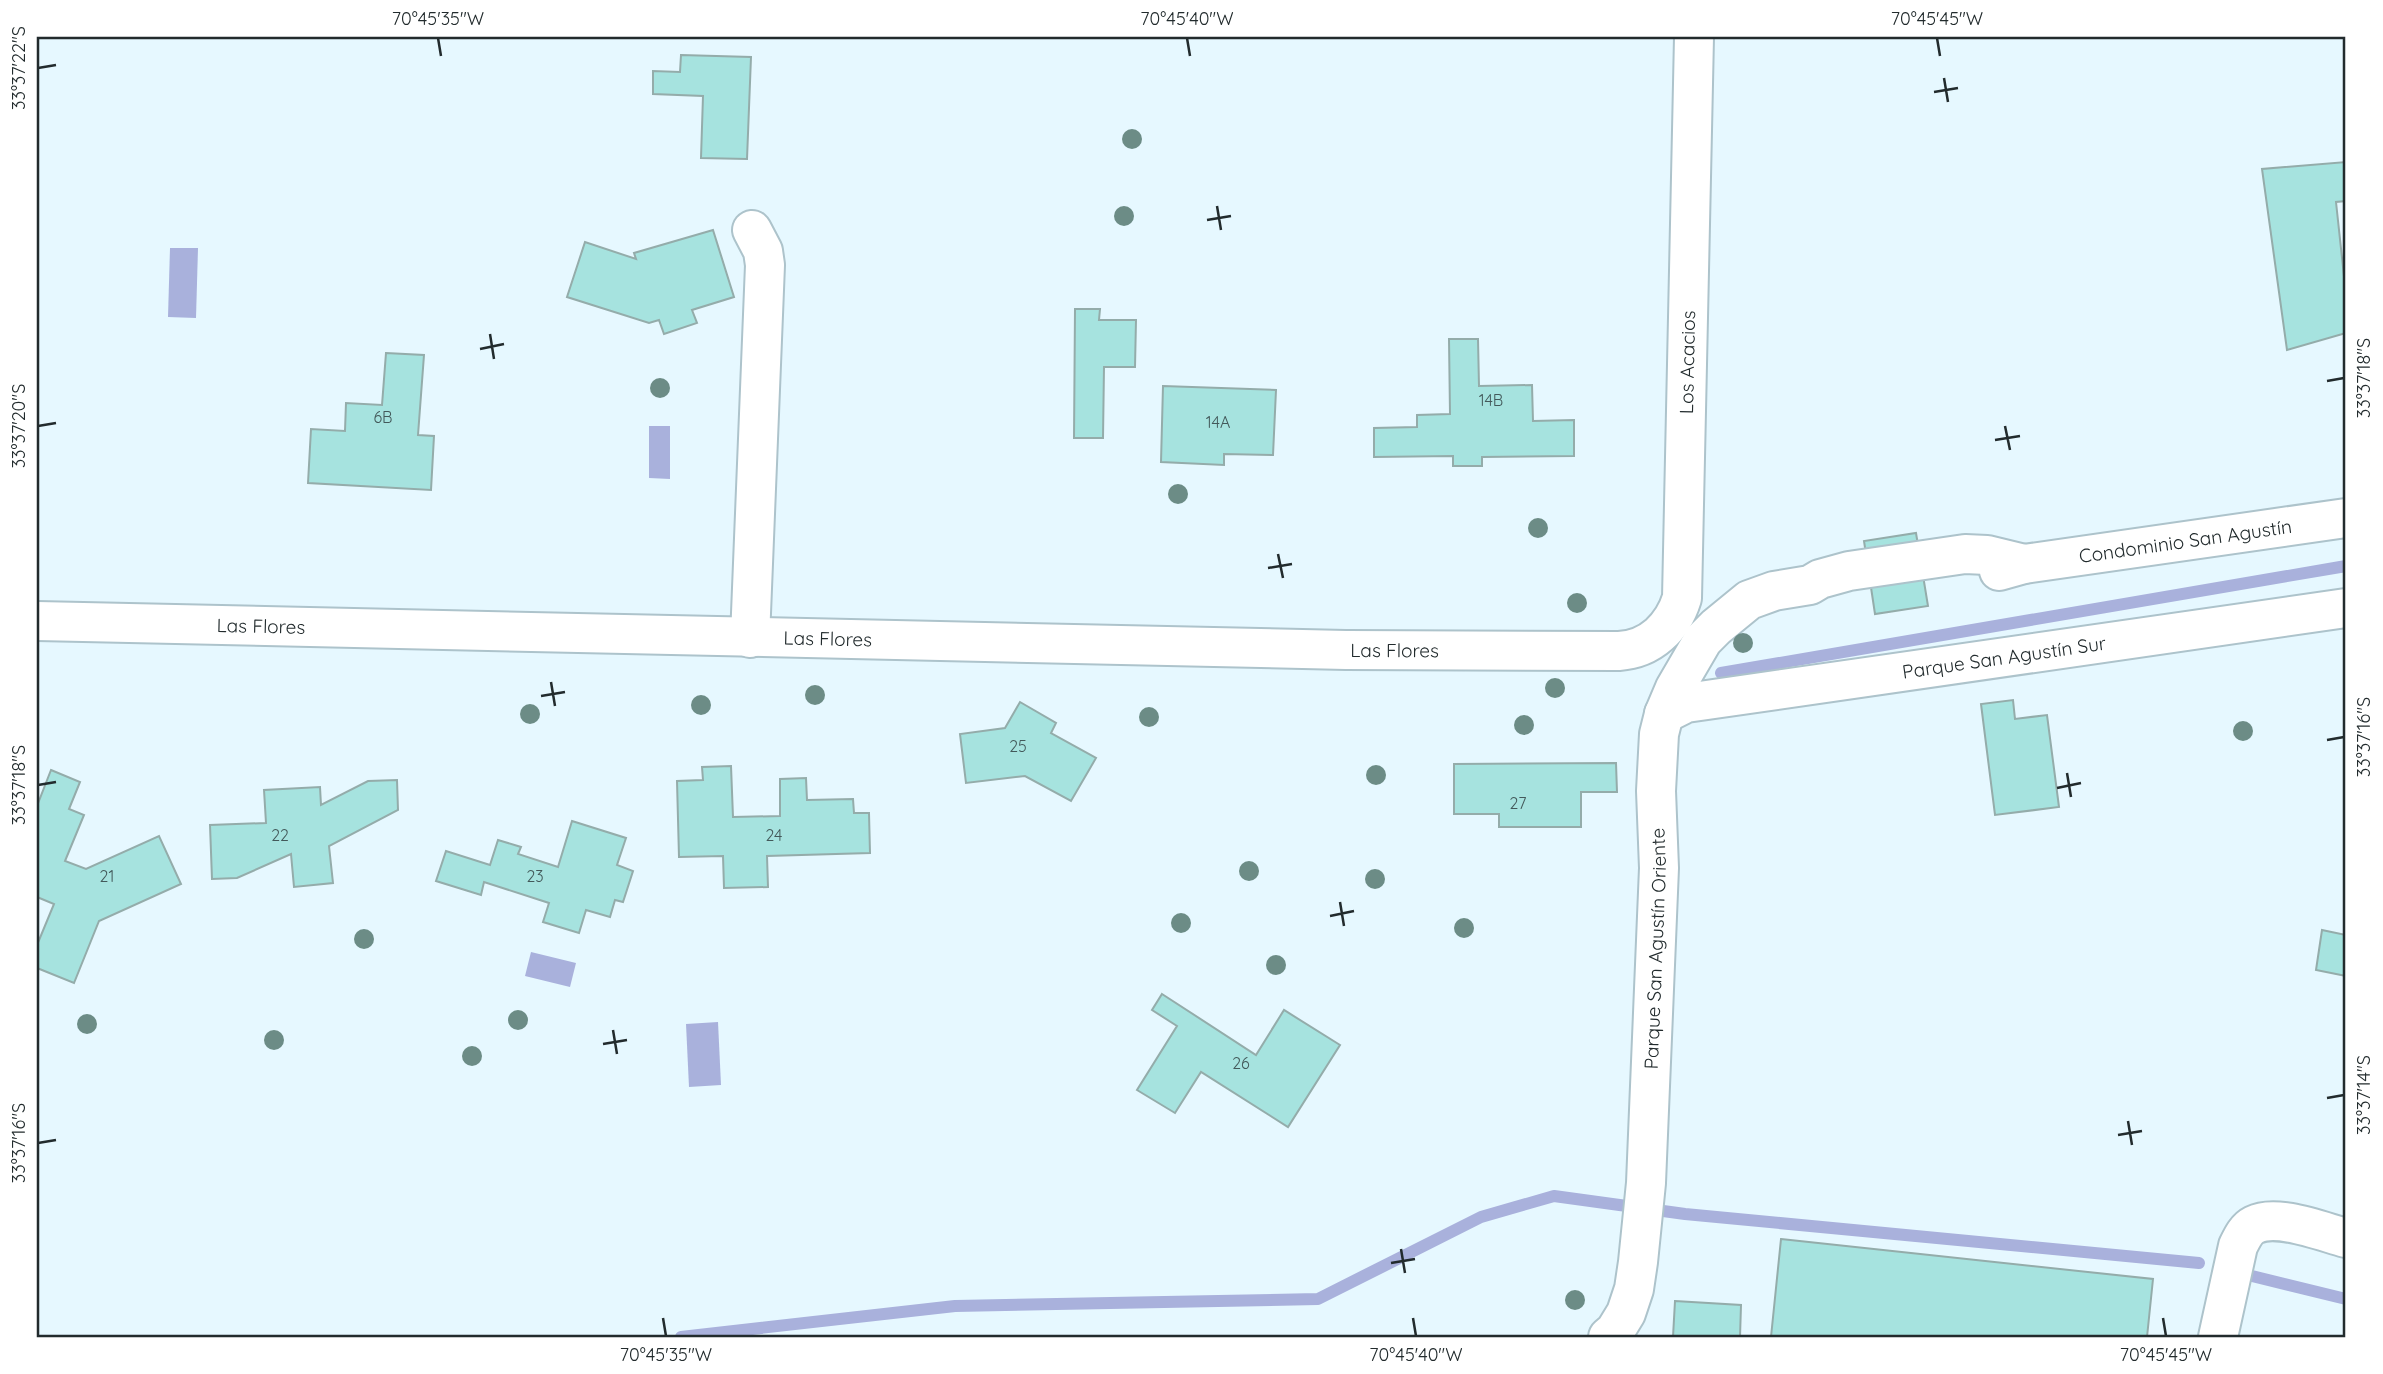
<svg xmlns="http://www.w3.org/2000/svg" width="2383" height="1374" font-family="Quicksand,sans-serif">
<style>
.water{fill:#a9b1dc}
.lines{fill:none;stroke-linecap:round;stroke-linejoin:round}
.stream{stroke:#a9b1dc;stroke-width:12}
.building{fill:#a6e3df;stroke:#94acaa;stroke-width:2}
.minor-casing{stroke:#adc3cb;stroke-width:42}
.minor{stroke:#fff;stroke-width:38}
.tree{fill:#6c8c86}
.ticks{fill:none;stroke:#222b2d;stroke-width:2.5}
.labels{text-anchor:middle;stroke-width:5;stroke-linejoin:round;paint-order:stroke}
.number-label{font-size:16px;fill:#43595a}
.street-label{font-size:19px;fill:#222b2d;stroke:#fff}
.neatline{fill:none;stroke:#222b2d;stroke-width:2.5}
.ticks-label{font-size:18px;text-anchor:middle;fill:#222b2d}
</style>
<rect width="100%" height="100%" fill="#e6f8ff"/>
<g class="water">
<path d="M170,248H198L196,318L168,317Z"/>
<path d="M649,426H670V479L649,478Z"/>
<path d="M531,952L576,963L570,987L525,976Z"/>
<path d="M718,1022L721,1085L689,1087L686,1024Z"/>
</g>
<g class="lines">
<g class="stream">
<path d="M1721,673L2346,566"/>
<path d="M2252,1276L2346,1299"/>
<path d="M681,1337L955,1306L1318,1299L1481,1217L1554,1196L1685,1214L2199,1263"/>
</g>
</g>
<g class="building">
<path d="M681,55L751,57L747,159L701,158L703,96L653,94V71L680,72Z"/>
<path d="M2346,162V201L2336,202L2346,295V333L2287,350L2262,169Z"/>
<path d="M713,230L734,297L692,310L697,323L664,334L659,320L649,323L567,297L585,242L636,259L634,253Z"/>
<path d="M1075,309H1100L1099,320H1136L1135,367H1104L1103,438H1074Z"/>
<path d="M1449,339H1478L1479,386L1532,385L1533,421L1574,420V456L1482,457V466H1453V456L1374,457V428L1417,427V415L1450,414Z"/>
<path d="M386,353L424,355L418,435L434,436L431,490L308,483L311,429L345,431L346,403L382,405Z"/>
<path d="M1163,386L1276,390L1273,455L1224,454V465L1161,462Z"/>
<path d="M1916,533L1928,606L1875,614L1864,541Z"/>
<path d="M2013,700L2015,719L2047,715L2059,807L1995,815L1981,704Z"/>
<path d="M1020,702L1056,723L1051,733L1096,758L1071,801L1025,776L966,783L960,734L1005,728Z"/>
<path d="M1616,763L1617,792H1581V827H1499V814H1454V764Z"/>
<path d="M731,766L733,817L780,816V779L806,778L807,800L853,799L854,813H869L870,853L767,856L768,887L724,888L723,856L679,857L677,781L703,780L702,767Z"/>
<path d="M51,770L80,782L69,809L84,815L65,861L86,869L159,836L181,884L99,921L74,983L37,968V945L54,904L37,897V806Z"/>
<path d="M397,780L398,810L329,846L333,883L294,887L291,854L237,878L212,879L210,825L266,823L264,790L320,787L321,805L368,781Z"/>
<path d="M572,821L626,838L617,865L633,871L623,902L615,900L610,917L586,910L579,933L543,922L549,903L484,882L481,895L436,881L446,851L490,865L498,840L521,847L518,854L558,867Z"/>
<path d="M2322,930L2346,935V976L2316,970Z"/>
<path d="M1162,994L1256,1055L1284,1010L1340,1045L1288,1127L1201,1072L1175,1113L1137,1090L1177,1026L1152,1010Z"/>
<path d="M1781,1239L2153,1279L2147,1337H1771Z"/>
<path d="M1675,1301L1741,1305L1740,1337H1673Z"/>
</g>
<g class="lines">
<g class="minor-casing">
<g id="minor">
<path id="s1" d="M1999,571L2024,564L2346,518"/>
<path id="s2" d="M37,621L1346,650L1619,651C1651,649 1673,627 1682,598L1694,37"/>
<path d="M750,638L765,265L763,251L752,230"/>
<path id="s3" d="M1664,714L1686,703L2346,608"/>
<path id="s4" d="M1608,1337L1615,1331L1626,1313L1634,1289L1638,1262L1646,1183L1659,868L1656,791L1659,734L1664,714L1675,688L1703,640L1716,627L1749,600L1774,591L1810,585L1820,579L1849,571L1965,554L1987,555L2024,564"/>
<path d="M2218,1337L2238,1246C2242,1238 2246,1229 2254,1225C2277,1213 2323,1232 2346,1238"/>
</g>
</g>
<use href="#minor" class="minor"/>
</g>
<g class="tree">
<circle cx="1132" cy="139" r="10"/>
<circle cx="1124" cy="216" r="10"/>
<circle cx="660" cy="388" r="10"/>
<circle cx="1178" cy="494" r="10"/>
<circle cx="1538" cy="528" r="10"/>
<circle cx="1577" cy="603" r="10"/>
<circle cx="1743" cy="643" r="10"/>
<circle cx="1555" cy="688" r="10"/>
<circle cx="815" cy="695" r="10"/>
<circle cx="701" cy="705" r="10"/>
<circle cx="530" cy="714" r="10"/>
<circle cx="1149" cy="717" r="10"/>
<circle cx="1524" cy="725" r="10"/>
<circle cx="2243" cy="731" r="10"/>
<circle cx="1376" cy="775" r="10"/>
<circle cx="1249" cy="871" r="10"/>
<circle cx="1375" cy="879" r="10"/>
<circle cx="1181" cy="923" r="10"/>
<circle cx="1464" cy="928" r="10"/>
<circle cx="364" cy="939" r="10"/>
<circle cx="1276" cy="965" r="10"/>
<circle cx="518" cy="1020" r="10"/>
<circle cx="87" cy="1024" r="10"/>
<circle cx="274" cy="1040" r="10"/>
<circle cx="472" cy="1056" r="10"/>
<circle cx="1575" cy="1300" r="10"/>
</g>
<path class="ticks" d="M438,38L441,56M1187,38L1190,56M1937,38L1940,56M38,68L56,65M1944,78L1948,102M1934,92L1958,88M1217,206L1221,230M1207,220L1231,216M490,334L494,359M480,349L504,344M2327,381L2344,378M38,426L56,423M2005,426L2010,450M1995,440L2020,436M1278,554L1283,578M1268,568L1292,564M551,682L555,706M541,696L565,692M2327,740L2344,737M2067,773L2071,797M38,785L56,782M2057,788L2081,783M1340,902L1344,926M1330,916L1354,911M613,1030L617,1054M603,1044L627,1040M2327,1098L2344,1095M2128,1121L2132,1145M2118,1135L2142,1131M38,1143L56,1140M1401,1249L1405,1273M1391,1263L1415,1259M663,1318L666,1336M1413,1318L1416,1336M2163,1318L2166,1336"/>
<g class="labels">
<g class="number-label">
<text x="1491" y="406">14B</text>
<text x="383" y="423">6B</text>
<text x="1218" y="428">14A</text>
<text x="1018" y="752">25</text>
<text x="1518" y="809">27</text>
<text x="280" y="841">22</text>
<text x="774" y="841">24</text>
<text x="107" y="882">21</text>
<text x="535" y="882">23</text>
<text x="1241" y="1069">26</text>
</g>
<g class="street-label">
<text dy="7" stroke="none"><textPath href="#s2" startOffset="1906">Los Acacios</textPath></text>
<text dy="7" stroke="none"><textPath href="#s1" startOffset="189">Condominio San Agustín</textPath></text>
<text dy="7" stroke="none"><textPath href="#s2" startOffset="224">Las Flores</textPath></text>
<text dy="7" stroke="none"><textPath href="#s2" startOffset="791">Las Flores</textPath></text>
<text dy="7" stroke="none"><textPath href="#s2" startOffset="1358">Las Flores</textPath></text>
<text dy="7" stroke="none"><textPath href="#s3" startOffset="346">Parque San Agustín Sur</textPath></text>
<text dy="7" stroke="none"><textPath href="#s4" startOffset="397">Parque San Agustín Oriente</textPath></text>
</g>
</g>
<rect width="2383" height="1374" fill="none" stroke="#ffffff" stroke-width="77"/>
<rect x="38" y="38" width="2306" height="1298" class="neatline"/>
<g class="ticks-label">
<text x="438" y="25">70°45'35"W</text>
<text x="1187" y="25">70°45'40"W</text>
<text x="1937" y="25">70°45'45"W</text>
<text transform="translate(19 68) rotate(-90)" y="6">33°37'22"S</text>
<text transform="translate(2364 378) rotate(-90)" y="6">33°37'18"S</text>
<text transform="translate(19 426) rotate(-90)" y="6">33°37'20"S</text>
<text transform="translate(2364 737) rotate(-90)" y="6">33°37'16"S</text>
<text transform="translate(19 785) rotate(-90)" y="6">33°37'18"S</text>
<text transform="translate(2364 1095) rotate(-90)" y="6">33°37'14"S</text>
<text transform="translate(19 1143) rotate(-90)" y="6">33°37'16"S</text>
<text x="666" y="1361">70°45'35"W</text>
<text x="1416" y="1361">70°45'40"W</text>
<text x="2166" y="1361">70°45'45"W</text>
</g>
</svg>
